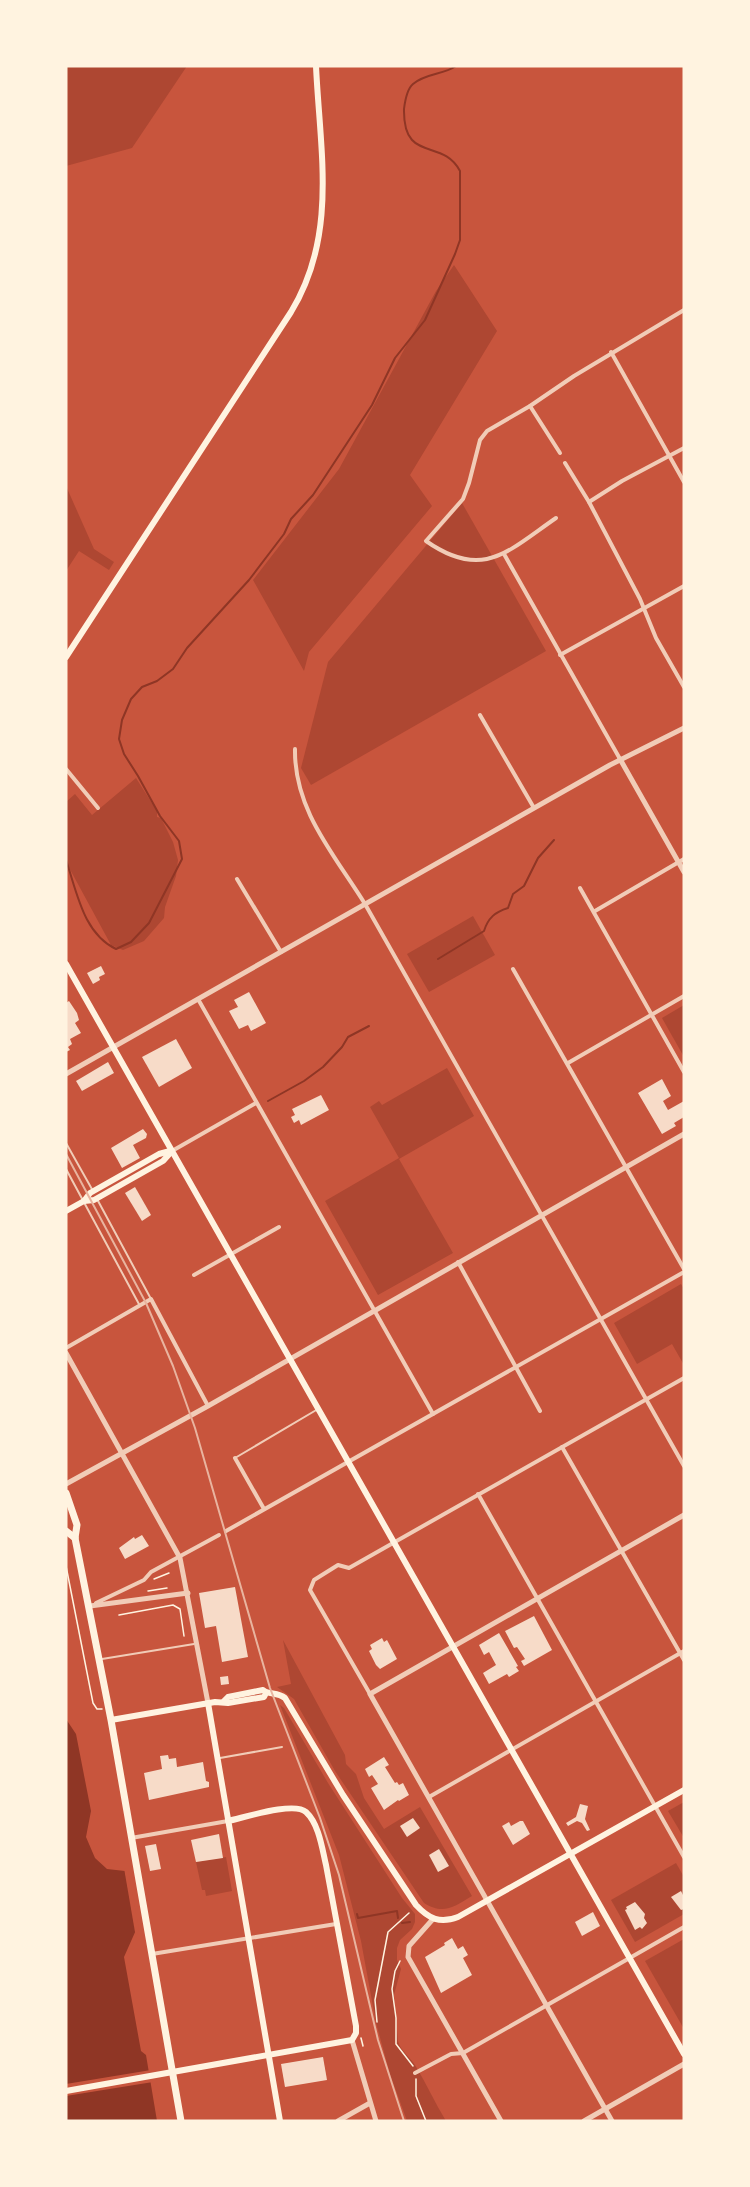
<svg xmlns="http://www.w3.org/2000/svg" width="750" height="2187" font-family="Ubuntu,sans-serif">
<style>
.green{fill:#ae4732}
.water{fill:#8f3625}
.pier{fill:#c8553d}
.lines{fill:none;stroke-linecap:round;stroke-linejoin:round}
.stream{stroke:#8f3625;stroke-width:2}
.building{fill:#f7dbc8}
.path{stroke:#fff3e0;stroke-width:1.5}
.service{stroke:#f1ccb7;stroke-width:2}
.minor{stroke:#f1ccb7;stroke-width:4}
.tertiary{stroke:#f1ccb7;stroke-width:5}
.secondary{stroke:#fff3e0;stroke-width:6}
.primary{stroke:#fff3e0;stroke-width:6}
.trunk{stroke:#fff3e0;stroke-width:7}
.rail{stroke:#e9b49f;stroke-width:2}
</style>
<rect width="100%" height="100%" fill="#c8553d"/>
<g class="green">
<path d="M66,66H187L132,148L66,166Z"/>
<path d="M454,265L497,331L410,475L432,506L309,652L304,671L253,580L339,469L436,291Z"/>
<path d="M66,486L94,549L114,562L109,570L79,551L66,571Z"/>
<path d="M462,503L546,651L311,785L301,768L328,662Z"/>
<path d="M136,778L157,811V817L161,818L173,842L178,860L176,876L165,907L164,918L144,941L123,950L111,945L66,862V802L75,794L92,815Z"/>
<path d="M473,916L495,955L429,992L407,954Z"/>
<path d="M684,1005V1057L662,1018Z"/>
<path d="M447,1068L474,1116L399,1159L453,1253L378,1295L325,1201L399,1158L370,1107L379,1101L382,1105Z"/>
<path d="M681,1284L684,1289V1365L672,1344L637,1364L614,1323Z"/>
<path d="M283,1640L345,1755L346,1764L356,1774L364,1798L384,1829L420,1807L472,1896C454,1907 443,1915 424,1903L335,1771L294,1699L277,1687L291,1684Z"/>
<path d="M280,1705L284,1708L328,1783L402,1898L415,1914V1922L412,1929L400,1940L397,1948V1960L401,1969L394,1995L398,2041C400,2050 410,2057 415,2065C426,2083 435,2103 446,2121H407L390,2074L376,2023L361,1941L339,1855Z"/>
<path d="M684,1802V1838L668,1811Z"/>
<path d="M226,1857L232,1891L206,1896L205,1890H202L196,1862Z"/>
<path d="M676,1863L684,1877V1914L635,1942L611,1900Z"/>
<path d="M684,1939V2029L645,1961Z"/>
</g>
<path class="water" d="M66,1719L76,1734L91,1811L86,1837L95,1858L107,1869L125,1871L136,1930L124,1957L141,2051L146,2055L157,2121H66Z"/>
<g class="pier">
<path d="M124,1868L128,1870L139,1929L136,1938Z"/>
<path d="M151,2070L153,2082L66,2096V2084Z"/>
</g>
<g class="lines">
<g class="stream">
<path d="M66,860C77,892 83,933 116,949L131,942L149,923L182,859L179,841L160,816L138,776L124,754L119,739L122,720L131,699L142,687L157,681L173,669L187,648L249,580L284,534L291,519L313,495L372,405L395,358L425,320L455,254L460,240V171C442,137 403,164 404,109C405,101 407,89 413,84C426,73 443,75 456,66"/>
<path d="M438,959L484,931C488,918 495,912 508,908L513,894L524,886L538,858L554,840"/>
<path d="M268,1101L304,1081L323,1067L342,1047L348,1037L369,1026"/>
<path d="M357,1914L358,1918L397,1911L398,1918"/>
<path d="M402,1923L410,1922"/>
</g>
</g>
<g class="building">
<path d="M101,966L105,974L99,977L100,980L93,984L87,973Z"/>
<path d="M249,992L266,1023L251,1031L248,1025L239,1029L229,1011L238,1007L234,1000Z"/>
<path d="M69,1001L77,1013L79,1020L75,1023L81,1033L70,1039L72,1044L68,1047L70,1050L66,1052V1003Z"/>
<path d="M176,1039L192,1068L159,1087L142,1057Z"/>
<path d="M108,1062L114,1073L82,1091L76,1081Z"/>
<path d="M662,1079L671,1096L663,1101L668,1110L684,1101V1117L674,1123L676,1126L662,1134L638,1093Z"/>
<path d="M321,1095L329,1110L301,1125L299,1120L294,1123L291,1117L295,1115L292,1109Z"/>
<path d="M143,1129L147,1134L146,1138L133,1145L140,1158L122,1168L111,1148Z"/>
<path d="M135,1187L151,1215L142,1221L125,1193Z"/>
<path d="M142,1535L149,1546L125,1559L119,1548L134,1537L135,1539Z"/>
<path d="M235,1587L248,1657L222,1662L216,1626L205,1628L199,1593Z"/>
<path d="M534,1616L552,1650L524,1666L521,1661L525,1659L517,1647L514,1648L505,1631Z"/>
<path d="M499,1633L518,1666L516,1667L519,1671L509,1677L507,1674L489,1684L483,1673L496,1665L489,1652L484,1655L479,1645Z"/>
<path d="M382,1638L384,1642L387,1640L397,1659L380,1669L376,1665L369,1651L372,1649L370,1645Z"/>
<path d="M228,1676L229,1684L221,1685L220,1677Z"/>
<path d="M168,1755L169,1759L176,1758L177,1767L203,1762L206,1781L209,1782V1787L149,1800L144,1773L162,1769L160,1756Z"/>
<path d="M384,1757L389,1765L385,1767L395,1783L397,1782L399,1785L403,1783L409,1795L399,1801L398,1800L384,1810L371,1788L378,1784L372,1775L369,1777L365,1769Z"/>
<path d="M580,1804L588,1806L585,1819L590,1830L587,1831L582,1823L577,1821L568,1826L566,1823L576,1817Z"/>
<path d="M413,1818L420,1828L407,1837L400,1826Z"/>
<path d="M520,1821H523L530,1834L513,1845L502,1826L509,1822L511,1826Z"/>
<path d="M219,1834L223,1858L196,1862L191,1840Z"/>
<path d="M156,1844L161,1869L150,1871L145,1846Z"/>
<path d="M439,1849L449,1866L438,1872L429,1855Z"/>
<path d="M681,1891L684,1897V1909L681,1910L671,1897Z"/>
<path d="M635,1902L645,1914L644,1918L647,1923L642,1929L640,1927L635,1930L625,1910L627,1909L626,1907Z"/>
<path d="M593,1912L600,1926L582,1936L575,1922Z"/>
<path d="M452,1938L458,1949L463,1946L468,1955L463,1958L472,1975L441,1993L425,1957L445,1945L444,1943Z"/>
<path d="M323,2057L327,2080L285,2087L281,2064Z"/>
</g>
<g class="lines">
<g class="path">
<path d="M66,1566L93,1703L97,1709H102"/>
<path d="M154,1579L169,1573"/>
<path d="M148,1591L167,1588"/>
<path d="M119,1615L173,1605L180,1609L184,1636"/>
<path d="M400,1961L395,1971L392,1989L396,2018V2044L413,2066"/>
<path d="M377,2022L375,2000L388,1932L409,1913"/>
<path d="M361,2038L363,2046"/>
<path d="M416,2079V2096L426,2121"/>
</g>
<g class="service">
<path d="M66,1143L93,1191"/>
<path d="M66,1169L140,1306"/>
<path d="M97,1199L151,1299"/>
<path d="M235,1458L318,1409"/>
<path d="M102,1659L194,1644"/>
<path d="M220,1758L282,1747"/>
</g>
<g class="minor">
<path d="M611,352L684,482"/>
<path d="M530,406L560,453"/>
<path d="M565,463L589,502L640,599L656,638L684,687"/>
<path d="M589,502L622,481L684,448"/>
<path d="M556,518C508,551 483,581 426,541L463,499L469,483L480,440L487,431L530,406L574,376L684,310"/>
<path d="M504,554L620,759"/>
<path d="M560,655L684,586"/>
<path d="M480,715L534,808"/>
<path d="M295,749C294,810 334,854 365,904L684,1466"/>
<path d="M66,769L98,808"/>
<path d="M237,879L281,952"/>
<path d="M580,888L684,1072"/>
<path d="M595,911L684,859"/>
<path d="M513,969L684,1269"/>
<path d="M198,999L433,1414"/>
<path d="M568,1063L684,996"/>
<path d="M172,1151L256,1103"/>
<path d="M458,1262L540,1411"/>
<path d="M194,1275L279,1227"/>
<path d="M66,1348L151,1299L208,1406"/>
<path d="M562,1447L684,1660"/>
<path d="M235,1458L264,1509"/>
<path d="M478,1494L684,1857"/>
<path d="M226,1531L684,1272"/>
<path d="M96,1603L144,1580L151,1572L219,1535"/>
<path d="M370,1694L310,1590L314,1580L338,1565L349,1568L684,1378"/>
<path d="M429,1797L684,1651"/>
<path d="M131,1838L228,1821"/>
<path d="M152,1954L336,1924"/>
<path d="M415,2073L451,2054L463,2053L684,1927"/>
</g>
<g class="tertiary">
<path d="M620,759L684,872"/>
<path d="M66,1074L610,765L684,728"/>
<path d="M66,1353L180,1558L208,1703"/>
<path d="M66,1484L208,1406L684,1134"/>
<path d="M90,1606L188,1593"/>
<path d="M433,1919L409,1946L408,1957L501,2121"/>
<path d="M352,2040L376,2121"/>
<path d="M338,2121L370,2103"/>
<path d="M584,2121L684,2064"/>
<path d="M612,2121L370,1694L684,1515"/>
</g>
<g class="secondary">
<path d="M66,657L291,312C338,235 320,152 316,66"/>
<path d="M66,964L684,2054"/>
<path d="M84,1201L90,1193L159,1154L170,1151"/>
<path d="M66,1211L84,1201L94,1200L163,1161L172,1151"/>
<path d="M208,1703L280,2121"/>
<path d="M66,2091L352,2040L356,2033V2026L326,1865C322,1848 319,1824 306,1812C294,1801 243,1818 228,1821"/>
</g>
<g class="primary">
<path d="M224,1701L228,1697L263,1690C269,1695 277,1692 285,1698L343,1795L416,1905C429,1919 440,1924 458,1917L684,1790"/>
<path d="M111,1720L215,1702L228,1703L264,1697L266,1693"/>
</g>
<g class="trunk">
<path d="M66,1493L77,1525L75,1538L111,1720L181,2121"/>
<path d="M66,1531L75,1538"/>
</g>
<path class="rail" d="M66,1154L146,1303L173,1366L195,1428L270,1688L320,1818L339,1875L378,2040L404,2121"/>
</g>
<rect width="750" height="2187" fill="none" stroke="#fff3e0" stroke-width="135"/>
</svg>
